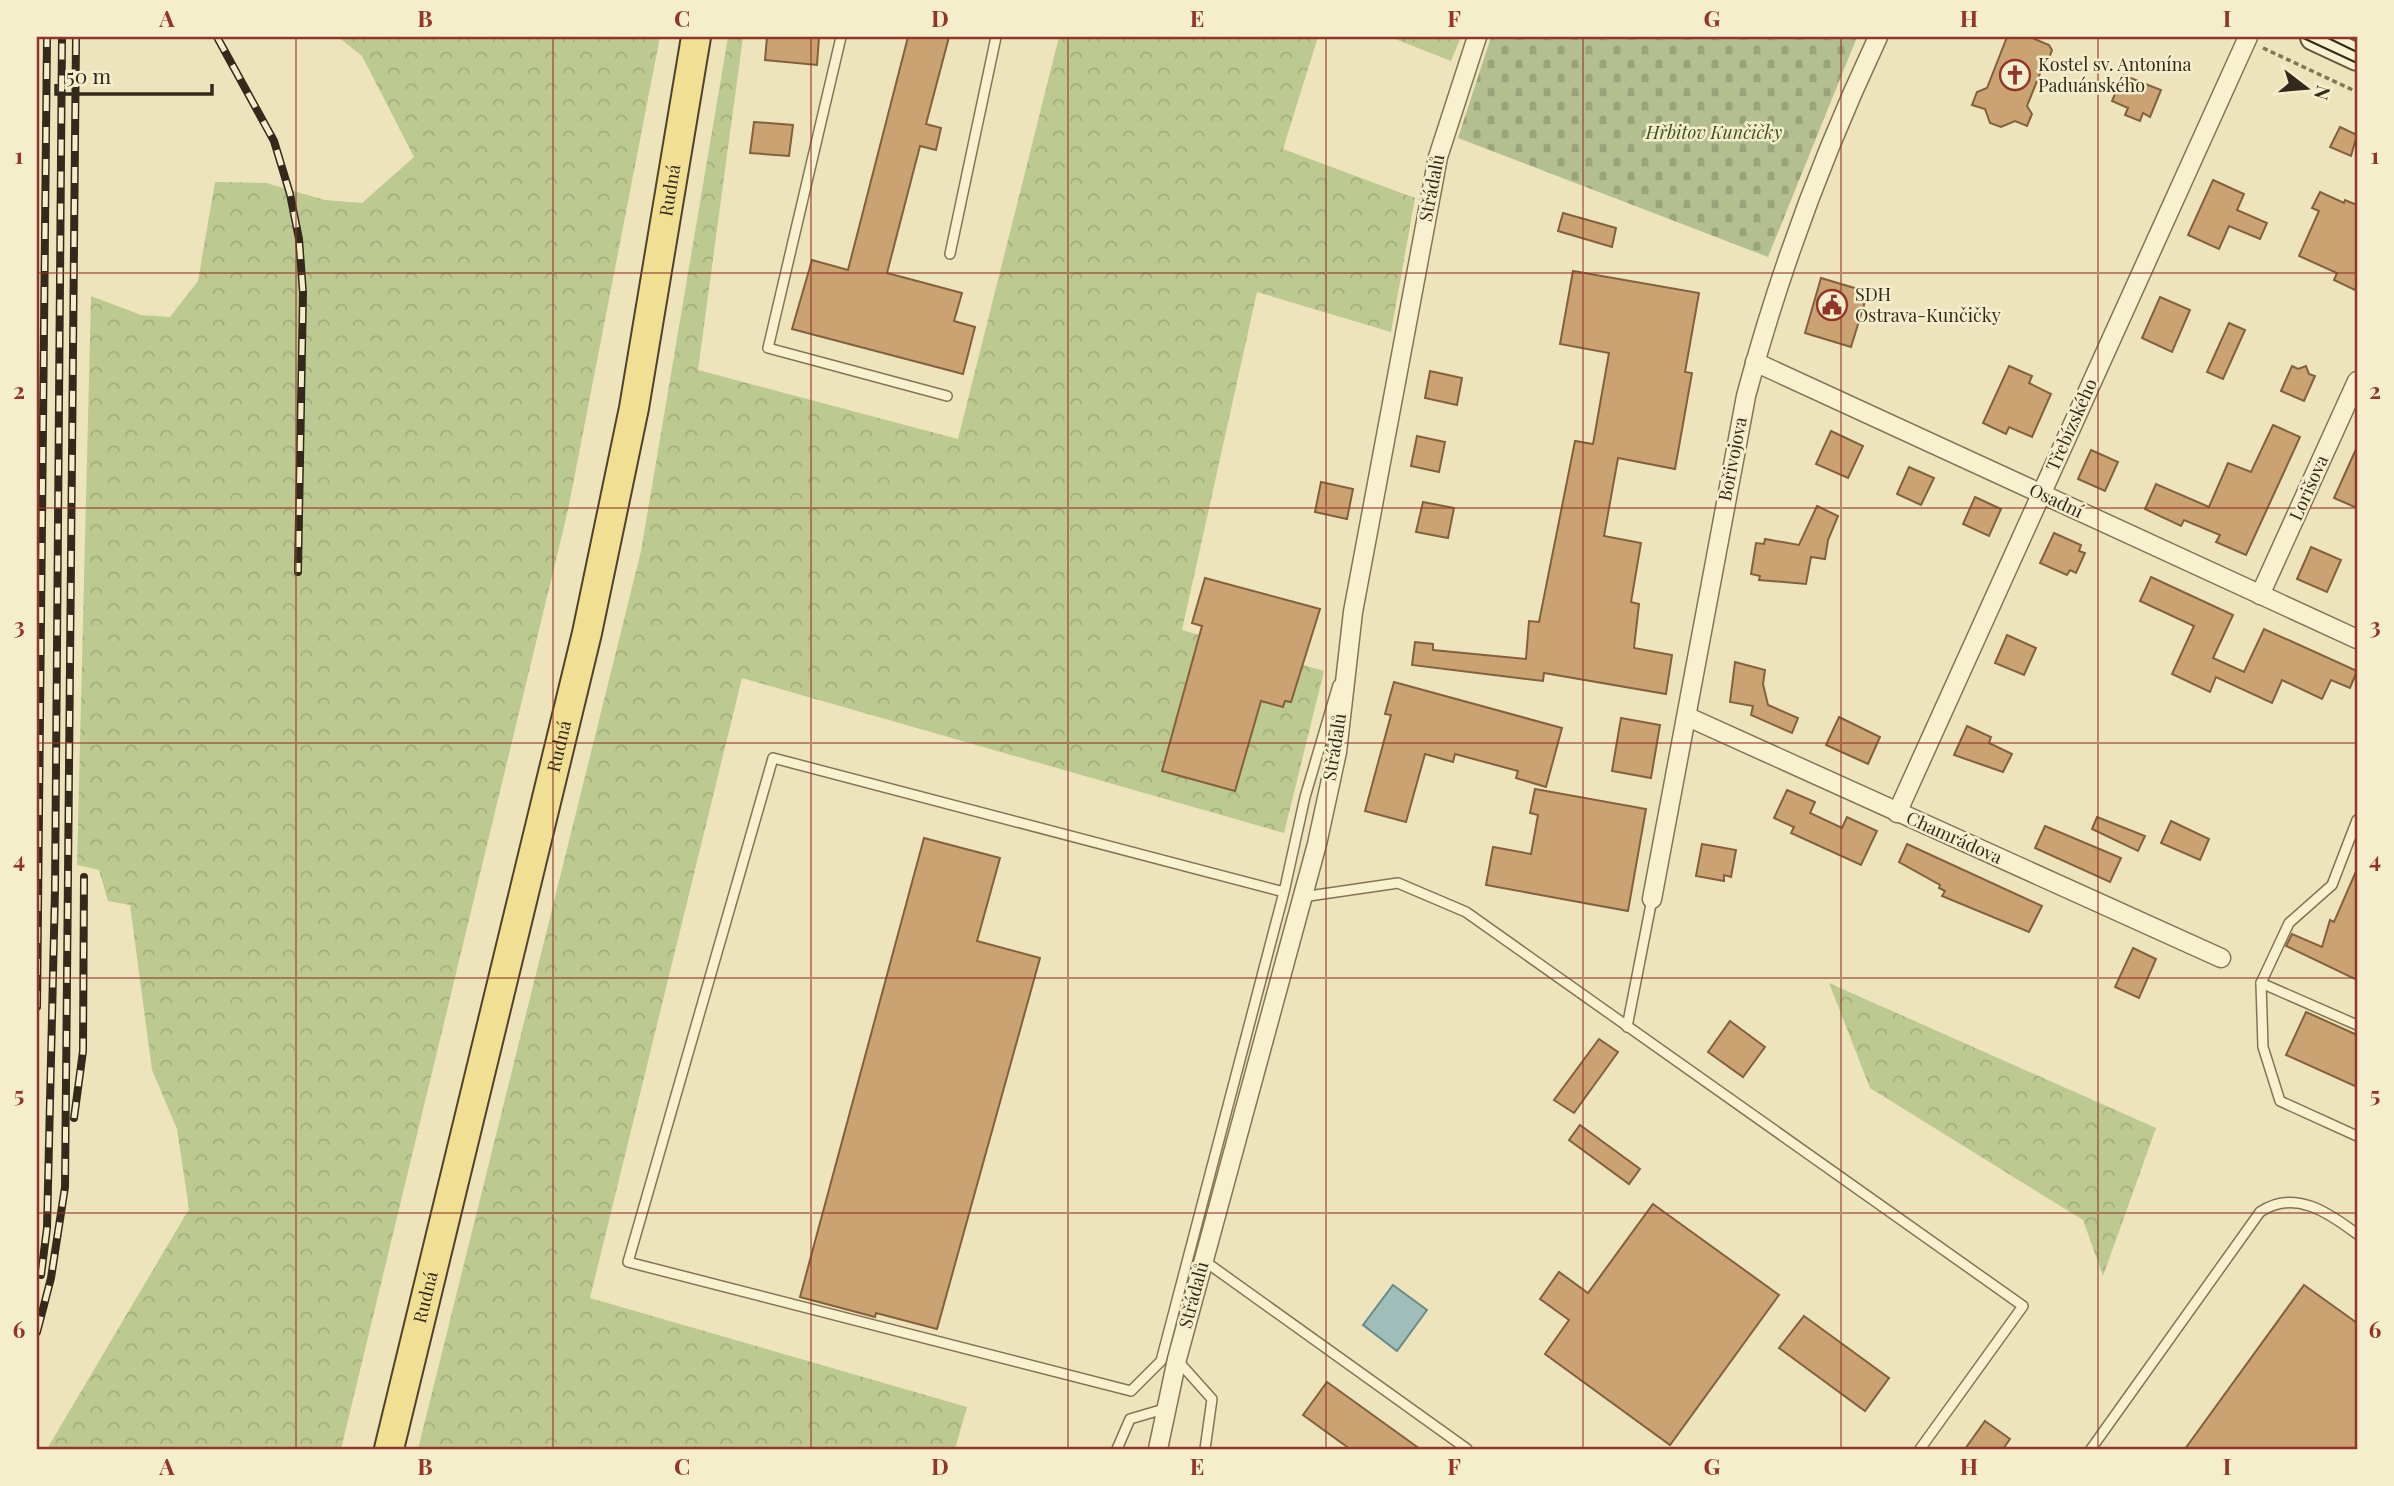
<svg xmlns="http://www.w3.org/2000/svg" width="2394" height="1486" font-family="'Playfair Display',serif">
<style>
.forest{fill:url(#forest-crowns)}
.cemetery{fill:url(#cemetery-stones)}
.water{fill:#a0beb9;stroke:#688b87;stroke-width:2}
.building{fill:#cba272;stroke:#83613c;stroke-width:2}
.lines{fill:none;stroke-linecap:round;stroke-linejoin:round}
.lane-casing{stroke:#847456;stroke-width:12}
.street-casing{stroke:#847456;stroke-width:21}
.secondary-casing{stroke:#66553a;stroke-width:30}
.primary-casing{stroke:#51422b;stroke-width:32}
.path{stroke:#847456;stroke-width:3.5;stroke-dasharray:5 3.5;stroke-linecap:butt}
.lane{stroke:#f8f1cf;stroke-width:9}
.street{stroke:#f8f1cf;stroke-width:18}
.secondary{stroke:#f8f1cf;stroke-width:26}
.primary{stroke:#f1e093;stroke-width:28}
.tram{stroke:#332a1b;stroke-width:2}
.rail-casing{stroke:#332a1b;stroke-width:8}
.rail{stroke:#f4eecc;stroke-width:5;stroke-dasharray:16;stroke-linecap:butt}
.grid{fill:none;stroke:#923427;stroke-width:2;stroke-opacity:0.55}
.labels{text-anchor:middle;stroke-width:5;stroke-linejoin:round;paint-order:stroke}
.poi-label{font-size:18px;fill:#332a1b;stroke:#f4eecc;text-anchor:start}
.park-label{font-size:18px;font-style:italic;fill:#3e5022;stroke:#f4eecc}
.street-label{font-size:18px;fill:#332a1b;stroke:#f4eecc}
.neatline{fill:none;stroke:#923427;stroke-width:2.5}
.grid-label{font-size:23px;text-anchor:middle;font-weight:bold;fill:#923427}
</style>
<defs>
<pattern id="forest-crowns" width="20" height="18" patternUnits="userSpaceOnUse" patternTransform="scale(1.75)"><rect width="20" height="18" fill="#bcca91"/><path d="M2 6a3 3 0 1 1 6 0M12 15a3 3 0 1 1 6 0" fill="none" stroke="#a2ae7c"/></pattern>
<pattern id="cemetery-stones" width="16" height="16" patternUnits="userSpaceOnUse" patternTransform="scale(1.75)"><rect width="16" height="16" fill="#b3bf91"/><path d="M2 7V4a2 2 0 0 1 4 0v3zM10 15v-3a2 2 0 0 1 4 0v3z" fill="#9aa47c"/></pattern>
</defs>
<rect width="100%" height="100%" fill="#ede4bc"/>
<g class="forest">
<path d="M338,37H660L568,510L341,1449H47L189,1209L177,1129L152,1070L130,905L108,901L99,870L77,865L91,296L141,315L170,317L198,281L215,182L266,183L325,200L362,203L414,157L362,56Z"/>
<path d="M728,37H743L698,370L958,439L1059,37H1318L1283,149L1415,198L1391,332L1257,292L1182,630L1324,671L1284,833L742,678L590,1298L967,1407L955,1449H418L641,551Z"/>
<path d="M1390,37H1461L1451,61Z"/>
<path d="M1829,983L2156,1128L2103,1276L2083,1220L1870,1088Z"/>
</g>
<path class="cemetery" d="M1491,37H1857L1768,257L1458,138Z"/>
<path class="water" d="M1393,1285L1427,1310L1397,1351L1363,1325Z"/>
<g class="building">
<path d="M767,37H819L817,65L765,60Z"/>
<path d="M908,37H949L926,124L941,128L936,150L920,146L887,273L962,293L954,321L975,327L963,374L792,329L812,260L848,270Z"/>
<path d="M2007,37H2030L2049,45L2052,50L2048,61H2045L2027,106L2032,114L2027,126L2015,121L2001,127L1990,123L1985,109L1972,105L1977,92L1987,88Z"/>
<path d="M2123,75L2161,90L2150,117L2143,113L2140,121L2125,115L2128,108L2112,101Z"/>
<path d="M754,122L793,125L789,156L750,153Z"/>
<path d="M2340,127L2357,135L2351,156L2330,147Z"/>
<path d="M2213,180L2244,194L2237,210L2267,223L2260,239L2229,226L2219,249L2188,235Z"/>
<path d="M2320,192L2344,203L2345,200L2357,205V291L2334,280L2337,273L2299,256L2319,211L2312,208Z"/>
<path d="M1563,213L1616,228L1612,247L1558,231Z"/>
<path d="M1573,271L1699,293L1685,372L1692,373L1675,469L1618,458L1604,536L1641,543L1631,602L1639,604L1634,648L1672,655L1666,694L1544,673L1543,681L1412,665L1415,642L1433,644V650L1526,659L1529,621L1539,622L1575,441L1593,444L1609,353L1560,344Z"/>
<path d="M1821,278L1868,292L1851,347L1805,333Z"/>
<path d="M2160,297L2190,310L2172,352L2142,338Z"/>
<path d="M2229,323L2245,330L2223,379L2207,372Z"/>
<path d="M2009,366L2032,376L2029,383L2051,394L2032,437L2009,427L2006,434L1983,423Z"/>
<path d="M2292,366L2298,369L2306,366L2309,374L2315,376L2304,401L2281,391Z"/>
<path d="M1430,371L1462,378L1457,405L1425,398Z"/>
<path d="M2273,425L2300,437L2246,555L2216,542L2220,535L2184,520L2181,526L2145,509L2156,484L2209,507L2228,463L2251,472Z"/>
<path d="M1831,431L1863,446L1848,478L1816,464Z"/>
<path d="M1417,436L1445,442L1439,472L1411,466Z"/>
<path d="M2357,447V508L2334,498Z"/>
<path d="M2091,450L2118,462L2105,491L2078,479Z"/>
<path d="M1909,467L1934,478L1921,505L1897,494Z"/>
<path d="M1321,482L1353,489L1347,519L1315,512Z"/>
<path d="M1975,497L2001,509L1989,536L1963,524Z"/>
<path d="M1423,502L1454,508L1448,538L1416,532Z"/>
<path d="M1817,506L1838,516L1828,540L1825,559L1811,557L1806,584L1759,580L1760,576L1751,574L1756,543L1764,544L1765,539L1799,545Z"/>
<path d="M2054,533L2081,545L2079,551L2085,553L2076,573L2070,570L2067,575L2040,563Z"/>
<path d="M2311,547L2341,560L2327,592L2297,579Z"/>
<path d="M2151,577L2233,615L2213,658L2244,672L2264,629L2357,671L2350,688L2331,680L2322,699L2282,680L2272,703L2216,677L2210,692L2172,674L2194,626L2140,601Z"/>
<path d="M1205,578L1320,609L1291,702L1285,701L1283,707L1261,701L1235,791L1162,771L1202,626L1192,623Z"/>
<path d="M2007,635L2036,648L2024,675L1995,663Z"/>
<path d="M1735,662L1765,670L1763,684L1768,705L1798,718L1792,733L1751,715L1753,706L1730,702Z"/>
<path d="M1394,682L1562,728L1546,787L1516,778L1518,771L1455,754L1453,762L1425,754L1406,822L1365,811L1391,715L1385,714Z"/>
<path d="M1839,717L1880,737L1868,764L1826,745Z"/>
<path d="M1621,718L1660,725L1651,778L1612,771Z"/>
<path d="M1967,726L1991,737L1989,743L2012,754L2003,772L1954,755Z"/>
<path d="M1535,789L1646,809L1628,911L1486,885L1493,847L1531,854L1538,815L1530,813Z"/>
<path d="M1787,790L1815,802L1810,813L1842,828L1847,817L1877,831L1861,865L1791,833L1794,827L1774,818Z"/>
<path d="M2097,817L2145,836L2138,851L2092,829Z"/>
<path d="M2171,821L2209,839L2200,860L2161,843Z"/>
<path d="M2045,826L2121,858L2110,882L2035,848Z"/>
<path d="M924,838L1000,858L977,941L1040,958L937,1329L876,1313L875,1317L800,1297Z"/>
<path d="M1702,844L1736,850L1731,877L1724,875V881L1696,876Z"/>
<path d="M1907,844L2042,906L2029,932L1942,896L1945,891L1939,888L1940,885L1899,862Z"/>
<path d="M2357,869V980L2286,946L2292,934L2322,947L2330,920L2334,922Z"/>
<path d="M2133,948L2156,959L2139,998L2115,987Z"/>
<path d="M2306,1012L2357,1035V1087L2286,1055Z"/>
<path d="M1730,1021L1765,1047L1743,1077L1708,1052Z"/>
<path d="M1599,1039L1618,1052L1574,1113L1554,1100Z"/>
<path d="M1580,1125L1640,1169L1629,1184L1569,1140Z"/>
<path d="M1653,1204L1779,1295L1670,1445L1545,1354L1569,1320L1540,1299L1559,1272L1588,1293Z"/>
<path d="M2304,1285L2357,1323V1449H2185Z"/>
<path d="M1804,1316L1889,1378L1865,1411L1779,1348Z"/>
<path d="M1327,1382L1420,1449H1350L1303,1415Z"/>
<path d="M1985,1421L2010,1439L2003,1449H1965Z"/>
</g>
<g class="lines">
<g class="lane-casing">
<g id="lane">
<path d="M841,37L768,348L947,396"/>
<path d="M950,254L996,37"/>
<path d="M2357,820L2332,885L2289,923L2261,983L2263,1047L2280,1101L2357,1136"/>
<path d="M1284,892L773,758L628,1262L1131,1391L1161,1361L1284,892L1305,797L1338,685"/>
<path d="M1302,897L1398,883L1466,912L2023,1306L1920,1449"/>
<path d="M2261,983L2357,1025"/>
<path d="M1627,1027L1652,899"/>
<path d="M1203,1260L1467,1449"/>
<path d="M1178,1361L1212,1399L1205,1449"/>
<path d="M1117,1449L1130,1419L1164,1409"/>
<path d="M2091,1449L2260,1212C2294,1189 2328,1212 2357,1234"/>
</g>
</g>
<g class="street-casing">
<g id="street">
<path d="M1755,362L2357,639"/>
<path d="M2260,595L2357,381"/>
<path d="M1688,717L2221,958"/>
<path d="M1897,813L2248,37"/>
<path d="M1652,899L1746,396C1779,272 1824,152 1878,37"/>
<path d="M1158,1449L1177,1359L1317,844L1337,752L1353,612L1438,157L1477,37"/>
</g>
</g>
<g class="secondary-casing">
<path id="secondary" d="M2314,37L2357,57"/>
</g>
<g class="primary-casing">
<g id="primary">
<path id="s1" d="M389,1449L587,633L634,408L696,37"/>
</g>
</g>
<path class="path" d="M2263,48L2357,92"/>
<use href="#lane" class="lane"/>
<use href="#street" class="street"/>
<use href="#secondary" class="secondary"/>
<use href="#primary" class="primary"/>
<g class="tram">
<path d="M2301,37L2357,63"/>
<path d="M2326,37L2357,52"/>
</g>
<g class="rail-casing">
<g id="rail">
<path d="M217,37L274,141L290,194L299,239L303,293L298,572"/>
<path d="M37,1007L47,37"/>
<path d="M74,1118L83,1051L84,877"/>
<path d="M41,1275L47,1228L55,890L62,37"/>
<path d="M37,1332L51,1278L65,1187L76,37"/>
</g>
</g>
<use href="#rail" class="rail"/>
</g>
<path class="grid" d="M296,37V1449M553,37V1449M811,37V1449M1068,37V1449M1326,37V1449M1583,37V1449M1841,37V1449M2098,37V1449M37,273H2357M37,508H2357M37,743H2357M37,978H2357M37,1213H2357"/>
<defs>
<g id="church-ring" transform="scale(1.575)"><circle r="9.5" fill="#f4eecc" stroke="#923427" stroke-width="1.5"/><path d="M-1.2-6h2.4v3.5h3.3v2.4h-3.3V6h-2.4V-.1h-3.3v-2.4h3.3Z" fill="#923427"/></g>
<g id="civic-ring" transform="scale(1.575)"><circle r="9.5" fill="#f4eecc" stroke="#923427" stroke-width="1.5"/><path d="M-.6-6.5H3V-4.5H.6V-3L4-1V1h2V6H-6V1h2V-1L-.6-3ZM-1.2 2.5V6h2.4V2.5Z" fill="#923427"/></g>
</defs>
<g fill-rule="evenodd">
<use href="#church-ring" x="2015" y="75"/>
<use href="#civic-ring" x="1832" y="305"/>
</g>
<g class="labels">
<g class="poi-label">
<text x="2038" y="71">Kostel sv. Antonína<tspan x="2038" dy="21">Paduánského</tspan></text>
<text x="1855" y="301">SDH<tspan x="1855" dy="21">Ostrava-Kunčičky</tspan></text>
</g>
<g class="park-label">
<text x="1714" y="139">Hřbitov Kunčičky</text>
</g>
<g class="street-label">
<text transform="translate(1432 188) rotate(-79)" y="6">Střádalů</text>
<text dy="6" stroke="none"><textPath href="#s1" startOffset="1290">Rudná</textPath></text>
<text transform="translate(2072 425) rotate(-66)" y="6">Třebízského</text>
<text transform="translate(1733 459) rotate(-79)" y="6">Bořivojova</text>
<text transform="translate(2309 488) rotate(-66)" y="6">Lorišova</text>
<text transform="translate(2056 501) rotate(25)" y="6">Osadní</text>
<text dy="6" stroke="none"><textPath href="#s1" startOffset="723">Rudná</textPath></text>
<text transform="translate(1335 747) rotate(-81)" y="6">Střádalů</text>
<text transform="translate(1954 838) rotate(24)" y="6">Chamrádova</text>
<text transform="translate(1194 1295) rotate(-75)" y="6">Střádalů</text>
<text dy="6" stroke="none"><textPath href="#s1" startOffset="156">Rudná</textPath></text>
</g>
</g>
<rect width="2394" height="1486" fill="none" stroke="#f4eecc" stroke-width="77"/>
<g transform="translate(2306 88) rotate(106)" stroke="#f4eecc" stroke-width="5" paint-order="stroke">
<path d="M0-5L12 26L0 18L-12 26Z" fill="#332a1b"/>
<text y="-10" font-size="19" font-weight="bold" text-anchor="middle" fill="#332a1b">N</text>
</g>
<path d="M56 84v10h156v-10" fill="none" stroke="#332a1b" stroke-width="3.5"/>
<text x="66" y="84" font-size="21" fill="#332a1b" stroke="#f4eecc" stroke-width="5" paint-order="stroke">50 m</text>
<rect x="38" y="38" width="2318" height="1410" class="neatline"/>
<g class="grid-label">
<text x="167" y="27">A</text>
<text x="425" y="27">B</text>
<text x="682" y="27">C</text>
<text x="940" y="27">D</text>
<text x="1197" y="27">E</text>
<text x="1454" y="27">F</text>
<text x="1712" y="27">G</text>
<text x="1969" y="27">H</text>
<text x="2227" y="27">I</text>
<text x="19" y="164">1</text>
<text x="2375" y="164">1</text>
<text x="19" y="399">2</text>
<text x="2375" y="399">2</text>
<text x="19" y="634">3</text>
<text x="2375" y="634">3</text>
<text x="19" y="868">4</text>
<text x="2375" y="868">4</text>
<text x="19" y="1103">5</text>
<text x="2375" y="1103">5</text>
<text x="19" y="1338">6</text>
<text x="2375" y="1338">6</text>
<text x="167" y="1475">A</text>
<text x="425" y="1475">B</text>
<text x="682" y="1475">C</text>
<text x="940" y="1475">D</text>
<text x="1197" y="1475">E</text>
<text x="1454" y="1475">F</text>
<text x="1712" y="1475">G</text>
<text x="1969" y="1475">H</text>
<text x="2227" y="1475">I</text>
</g>
</svg>
